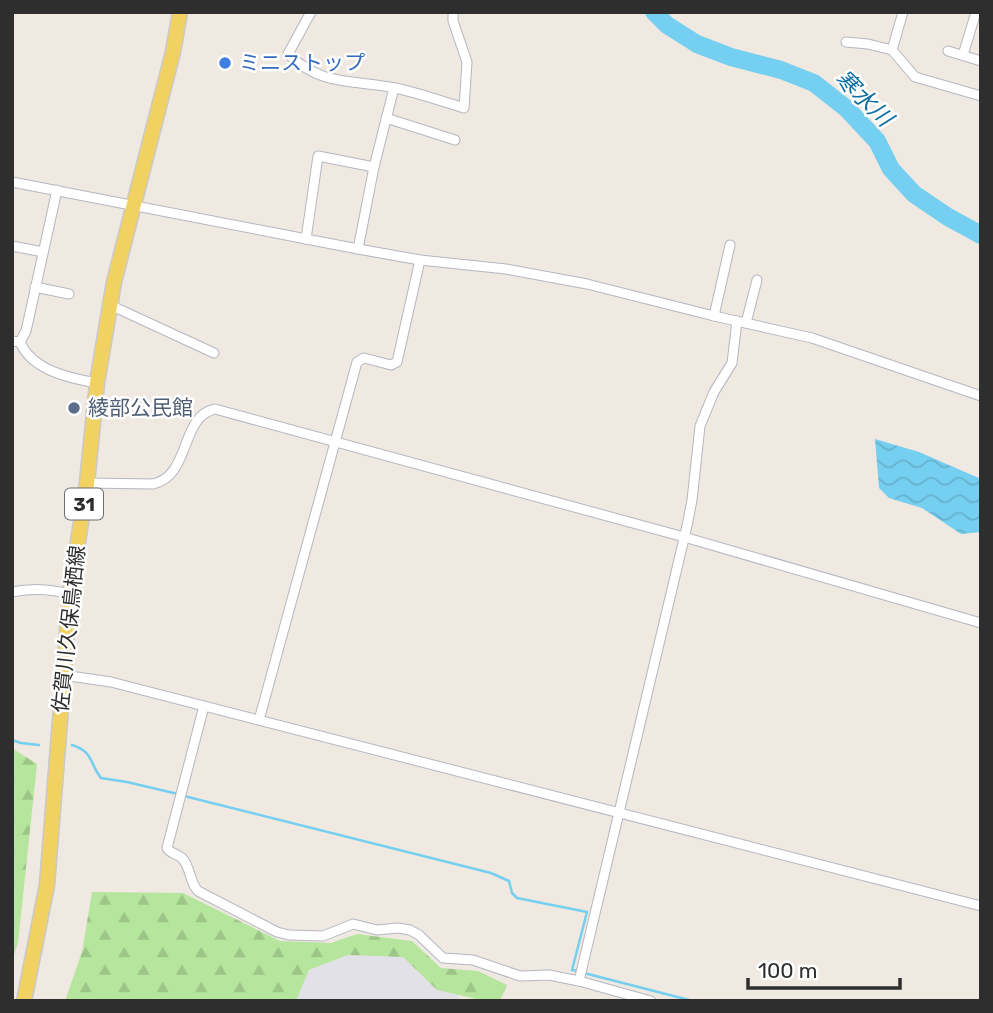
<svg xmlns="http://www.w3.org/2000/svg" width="993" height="1013" font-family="Rubik,'Noto Sans JP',sans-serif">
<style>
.industrial{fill:#e3e1e8}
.forest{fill:url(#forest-firs)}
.water{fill:url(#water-waves)}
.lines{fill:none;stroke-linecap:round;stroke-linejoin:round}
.stream{stroke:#75cff0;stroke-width:2.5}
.river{stroke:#75cff0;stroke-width:18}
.minor-casing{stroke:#b4b7c1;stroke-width:11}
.primary-casing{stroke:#c9c9c9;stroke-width:17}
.minor{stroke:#fff;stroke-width:9}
.primary{stroke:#f2d163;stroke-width:14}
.shop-dot{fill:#3f7fe0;stroke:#fff;stroke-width:2.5}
.service-dot{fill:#5c6f8a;stroke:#fff;stroke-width:2.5}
.labels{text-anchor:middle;stroke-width:5;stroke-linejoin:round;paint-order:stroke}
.shield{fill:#fff;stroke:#6d6d6d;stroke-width:2}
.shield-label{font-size:19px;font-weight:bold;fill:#2e2e2e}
.shop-label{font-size:21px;fill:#366cbe;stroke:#fff;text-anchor:start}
.service-label{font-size:21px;fill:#4e5e75;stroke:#fff;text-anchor:start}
.street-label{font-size:21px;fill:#2e2e2e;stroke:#fff}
.water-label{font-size:23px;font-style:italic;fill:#0d6fa3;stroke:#fff}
</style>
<defs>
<pattern id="forest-firs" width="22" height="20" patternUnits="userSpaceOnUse" patternTransform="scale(1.75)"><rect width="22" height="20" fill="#b6e59e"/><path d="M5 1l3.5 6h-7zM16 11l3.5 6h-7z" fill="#9dc588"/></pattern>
<pattern id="water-waves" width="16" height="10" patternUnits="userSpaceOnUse" patternTransform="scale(1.75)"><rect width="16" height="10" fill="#75cff0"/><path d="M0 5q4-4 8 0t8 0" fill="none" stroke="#66b2ce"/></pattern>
</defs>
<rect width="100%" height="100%" fill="#efe9e1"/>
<path class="industrial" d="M348,955L403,957L437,990L458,993L459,1001H296L309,970Z"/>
<g class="forest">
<path d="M12,748L37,764L18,943L12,961Z"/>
<path d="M92,892L183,893L280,941L331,943L357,934L412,941L441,968L478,971L507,985L500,1001H485L437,990L403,957L348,955L309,970L296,1001H65L82,952Z"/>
</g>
<path class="water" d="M875,439L919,452L981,479V532L961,534L922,508L889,498L879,488Z"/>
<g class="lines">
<g class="stream">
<path d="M12,740L21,743L39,745"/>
<path d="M72,745C94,752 89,763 101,778L127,782L178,794"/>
<path d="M184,796L491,873L509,881L512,893L517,898L587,912L572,970L578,971"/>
<path d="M584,973L693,1001"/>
</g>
<path class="river" d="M654,12L667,25L697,44L731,57L781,70L814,83L847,109L877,141L891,169L914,194L948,217L981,235"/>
<g class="minor-casing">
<g id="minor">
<path d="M311,12L288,54C322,87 353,79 395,88C419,93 441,101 464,108L467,62L453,21V12"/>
<path d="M846,42L868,44L892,50L903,12"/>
<path d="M892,50L915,77L981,96"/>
<path d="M948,51L981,61"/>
<path d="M963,55L976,12"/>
<path d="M386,118L455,140"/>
<path d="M12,182L358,249L420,260L506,269L587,284L714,316L812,338L981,396"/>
<path d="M306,239L318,156L374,167"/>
<path d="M12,246L43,252"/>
<path d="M358,249L374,167L394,88"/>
<path d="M35,287L69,294"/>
<path d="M110,305L214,353"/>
<path d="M714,316L730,245"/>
<path d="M746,323L757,280"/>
<path d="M12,341L20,342C32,370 68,378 97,383"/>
<path d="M20,342L26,331L57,190"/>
<path d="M87,483L153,484C191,476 180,416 215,409L684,537L981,623"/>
<path d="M12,592C33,588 49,589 70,594"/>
<path d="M63,675L111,682L981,906"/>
<path d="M204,706L167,848C172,855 176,853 182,858C191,867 189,882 198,891L277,932L289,935L323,936L353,924L377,930L398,928L410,930L419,935L443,958L473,960L520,976L549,975L579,981L651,1001"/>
<path d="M259,720L357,362L364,358L391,365L397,362L420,260"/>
<path d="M579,981L687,526L692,500L700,426L714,392L732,363L737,321"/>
</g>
</g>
<g class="primary-casing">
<path id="primary" d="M24,1001L47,885L70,594L87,483L97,383L114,282L173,52L180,12"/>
</g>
<use href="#minor" class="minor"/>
<use href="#primary" class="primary"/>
</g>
<circle class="shop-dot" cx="225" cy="63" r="7"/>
<circle class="service-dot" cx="74" cy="408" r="7"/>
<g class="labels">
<rect class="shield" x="65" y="488.5" width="38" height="31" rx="5"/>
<g class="shield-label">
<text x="84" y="511">31</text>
</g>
<g class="shop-label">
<text x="239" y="70">ミニストップ</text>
</g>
<g class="service-label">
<text x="88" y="415">綾部公民館</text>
</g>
<g class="street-label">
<text transform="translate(69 629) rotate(-84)" y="7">佐賀川久保鳥栖線</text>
</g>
<g class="water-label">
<text transform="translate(864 98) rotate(44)" y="8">寒水川</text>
</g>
</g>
<rect width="993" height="1013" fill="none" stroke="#2e2e2e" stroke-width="28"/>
<path d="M748 978v10h152v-10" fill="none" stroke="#2e2e2e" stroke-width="3.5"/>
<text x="758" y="978" font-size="21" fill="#2e2e2e" stroke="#ffffff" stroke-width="5" paint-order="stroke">100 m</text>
</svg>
